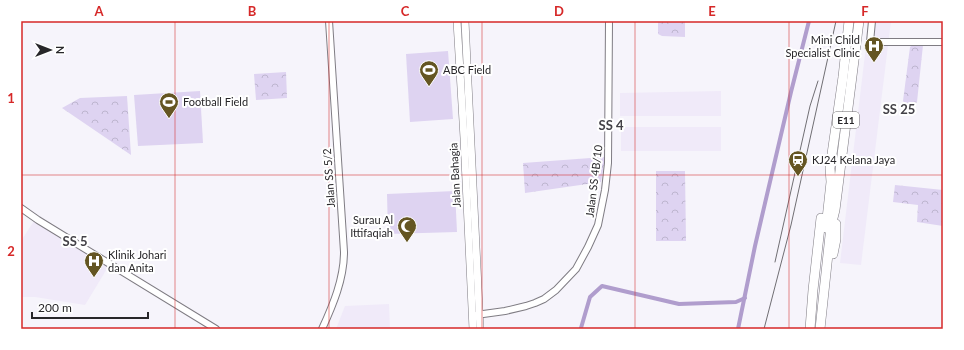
<svg xmlns="http://www.w3.org/2000/svg" width="964" height="350" font-family="Lato,sans-serif">
<style>
.built{fill:#f0eaf9}
.green{fill:#ded3f1}
.park{fill:url(#park-crowns)}
.lines{fill:none;stroke-linecap:round;stroke-linejoin:round}
.canal{stroke:#b09dcd;stroke-width:4}
.minor-casing{stroke:#7f7c83;stroke-width:8}
.major-casing{stroke:#7f7c83;stroke-width:8}
.highway-casing{stroke:#7f7c83;stroke-width:10}
.minor{stroke:#fff;stroke-width:6}
.major{stroke:#fff;stroke-width:7}
.highway{stroke:#fff;stroke-width:9}
.tram{stroke:#706e73;stroke-width:1}
.grid{fill:none;stroke:#d62828;stroke-width:1;stroke-opacity:0.55}
.labels{text-anchor:middle;stroke-width:4;stroke-linejoin:round;paint-order:stroke}
.shield{fill:#fff;stroke:#686769;stroke-width:1}
.shield-label{font-size:10px;font-weight:bold;fill:#272629}
.poi-label{font-size:11px;fill:#272629;stroke:#fff;text-anchor:start}
.street-label{font-size:11px;fill:#272629;stroke:#fff}
.quarter-label{font-size:13px;font-weight:bold;fill:#434147;stroke:#fff}
.neatline{fill:none;stroke:#d62828;stroke-width:1.5}
.grid-label{font-size:13px;text-anchor:middle;font-weight:bold;fill:#d62828}
</style>
<defs>
<pattern id="park-crowns" width="20" height="18" patternUnits="userSpaceOnUse"><rect width="20" height="18" fill="#ded3f1"/><path d="M2 6a3 3 0 1 1 6 0M12 15a3 3 0 1 1 6 0" fill="none" stroke="#beb5cf"/></pattern>
</defs>
<rect width="100%" height="100%" fill="#f6f4fb"/>
<g class="built">
<path d="M869,21H891L861,265L840,263Z"/>
<path d="M721,91V116H620V93Z"/>
<rect x="621" y="127" width="100" height="24"/>
<path d="M34,221L108,267L85,305L35,297H21V241Z"/>
<path d="M389,304L390,329H336L345,306Z"/>
</g>
<g class="green">
<path d="M448,51L453,119L410,122L406,54Z"/>
<path d="M200,91L203,143L138,146L134,95Z"/>
<path d="M455,191L457,232L388,234L387,194Z"/>
</g>
<g class="park">
<path d="M658,21H685V37L662,36L658,34Z"/>
<path d="M914,44L923,45L917,102L913,105H906L903,101L910,47Z"/>
<path d="M286,72L287,98L256,100L254,74Z"/>
<path d="M127,96L131,155L62,108L80,98Z"/>
<path d="M604,157V164L601,182L525,193L523,163Z"/>
<path d="M656,171H685L686,241H656Z"/>
<path d="M895,185L943,190V226L917,222L918,205L893,202Z"/>
</g>
<g class="lines">
<g class="canal">
<path d="M581,328L590,297L602,286L679,304L736,302L745,298"/>
<path d="M738,329L755,246L791,92L809,21"/>
</g>
<g class="minor-casing">
<g id="minor">
<path d="M872,21L870,42H943"/>
<path d="M21,208L38,220L216,329"/>
<path d="M476,315L505,311L526,306L535,303L544,299L556,290L576,269L588,247L598,225L605,190L608,163L609,21"/>
<path d="M322,329C333,305 344,279 344,252L329,21"/>
</g>
</g>
<g class="major-casing">
<g id="major">
<path d="M457,21L464,138L473,329"/>
<path d="M465,21L467,63L480,329"/>
</g>
</g>
<g class="highway-casing">
<g id="highway">
<path d="M826,228L831,182L830,168L843,77L849,21"/>
<path d="M833,254L836,239V224"/>
<path d="M810,329L813,290L821,218"/>
<path d="M820,329L831,226L835,210L859,21"/>
</g>
</g>
<use href="#minor" class="minor"/>
<use href="#major" class="major"/>
<use href="#highway" class="highway"/>
<g class="tram">
<path d="M775,262L810,106L818,81"/>
<path d="M764,329L791,225L836,21"/>
</g>
</g>
<path class="grid" d="M175,21V329M329,21V329M482,21V329M635,21V329M789,21V329M21,175H943"/>
<defs>
<g id="hospital-pin" transform="scale(1)"><path d="M0 17L-7.5 6A9.5 9.5 0 1 1 7.5 6Z" fill="#645522" stroke="#fff"/><path d="M-5-5h3v3.5h4V-5h3V5h-3V1.5h-4V5h-3Z" fill="#fff"/></g>
<g id="stadium-pin" transform="scale(1)"><path d="M0 17L-7.5 6A9.5 9.5 0 1 1 7.5 6Z" fill="#645522" stroke="#fff"/><path d="M0-5a6.5 5 0 1 0 0 10a6.5 5 0 1 0 0-10ZM-3.5-1.8h7v3.6h-7Z" fill="#fff"/></g>
<g id="station-pin" transform="scale(1)"><path d="M0 17L-7.5 6A9.5 9.5 0 1 1 7.5 6Z" fill="#645522" stroke="#fff"/><path d="M-3-6H3Q5-6 5-4V2Q5 4 3 4L4.5 6H3L1.5 4h-3L-3 6H-4.5L-3 4Q-5 4-5 2V-4Q-5-6-3-6ZM-3.5-4v3h7v-3ZM-3.5 1v1.5H-2V1ZM2 1v1.5H3.5V1Z" fill="#fff"/></g>
<g id="mosque-pin" transform="scale(1)"><path d="M0 17L-7.5 6A9.5 9.5 0 1 1 7.5 6Z" fill="#645522" stroke="#fff"/><path d="M3.5-4.9A6 6 0 1 0 3.5 4.9A5 5 0 1 1 3.5-4.9Z" fill="#fff"/></g>
</defs>
<g fill-rule="evenodd">
<use href="#hospital-pin" x="874" y="46"/>
<use href="#stadium-pin" x="429" y="70"/>
<use href="#stadium-pin" x="169" y="102"/>
<use href="#station-pin" x="798" y="160"/>
<use href="#mosque-pin" x="407" y="226"/>
<use href="#hospital-pin" x="94" y="261"/>
</g>
<g class="labels">
<rect class="shield" x="833" y="112" width="26" height="16" rx="3"/>
<g class="shield-label">
<text x="846" y="124">E11</text>
</g>
<g class="poi-label">
<text x="860" y="44" text-anchor="end">Mini Child<tspan x="860" dy="13">Specialist Clinic</tspan></text>
<text x="443" y="74">ABC Field</text>
<text x="183" y="106">Football Field</text>
<text x="812" y="164">KJ24 Kelana Jaya</text>
<text x="393" y="224" text-anchor="end">Surau Al<tspan x="393" dy="13">Ittifaqiah</tspan></text>
<text x="108" y="259">Klinik Johari<tspan x="108" dy="13">dan Anita</tspan></text>
</g>
<g class="street-label">
<text transform="translate(455 175) rotate(-93)" y="4">Jalan Bahagia</text>
<text transform="translate(329 178) rotate(-94)" y="4">Jalan SS 5/2</text>
<text transform="translate(594 181) rotate(-83)" y="4">Jalan SS 4B/10</text>
</g>
<g class="quarter-label">
<text x="899" y="114">SS 25</text>
<text x="611" y="130">SS 4</text>
<text x="75" y="246">SS 5</text>
</g>
</g>
<rect width="964" height="350" fill="none" stroke="#ffffff" stroke-width="44"/>
<g transform="translate(50 50) rotate(90)" stroke="#ffffff" stroke-width="3" paint-order="stroke">
<path d="M0-3L7 15L0 10L-7 15Z" fill="#272629"/>
<text y="-6" font-size="11" font-weight="bold" text-anchor="middle" fill="#272629">N</text>
</g>
<path d="M32 312v6h116v-6" fill="none" stroke="#272629" stroke-width="2"/>
<text x="38" y="312" font-size="12" fill="#272629" stroke="#ffffff" stroke-width="3" paint-order="stroke">200 m</text>
<rect x="22" y="22" width="920" height="306" class="neatline"/>
<g class="grid-label">
<text x="99" y="16">A</text>
<text x="252" y="16">B</text>
<text x="405" y="16">C</text>
<text x="559" y="16">D</text>
<text x="712" y="16">E</text>
<text x="865" y="16">F</text>
<text x="11" y="103">1</text>
<text x="11" y="256">2</text>
</g>
</svg>
